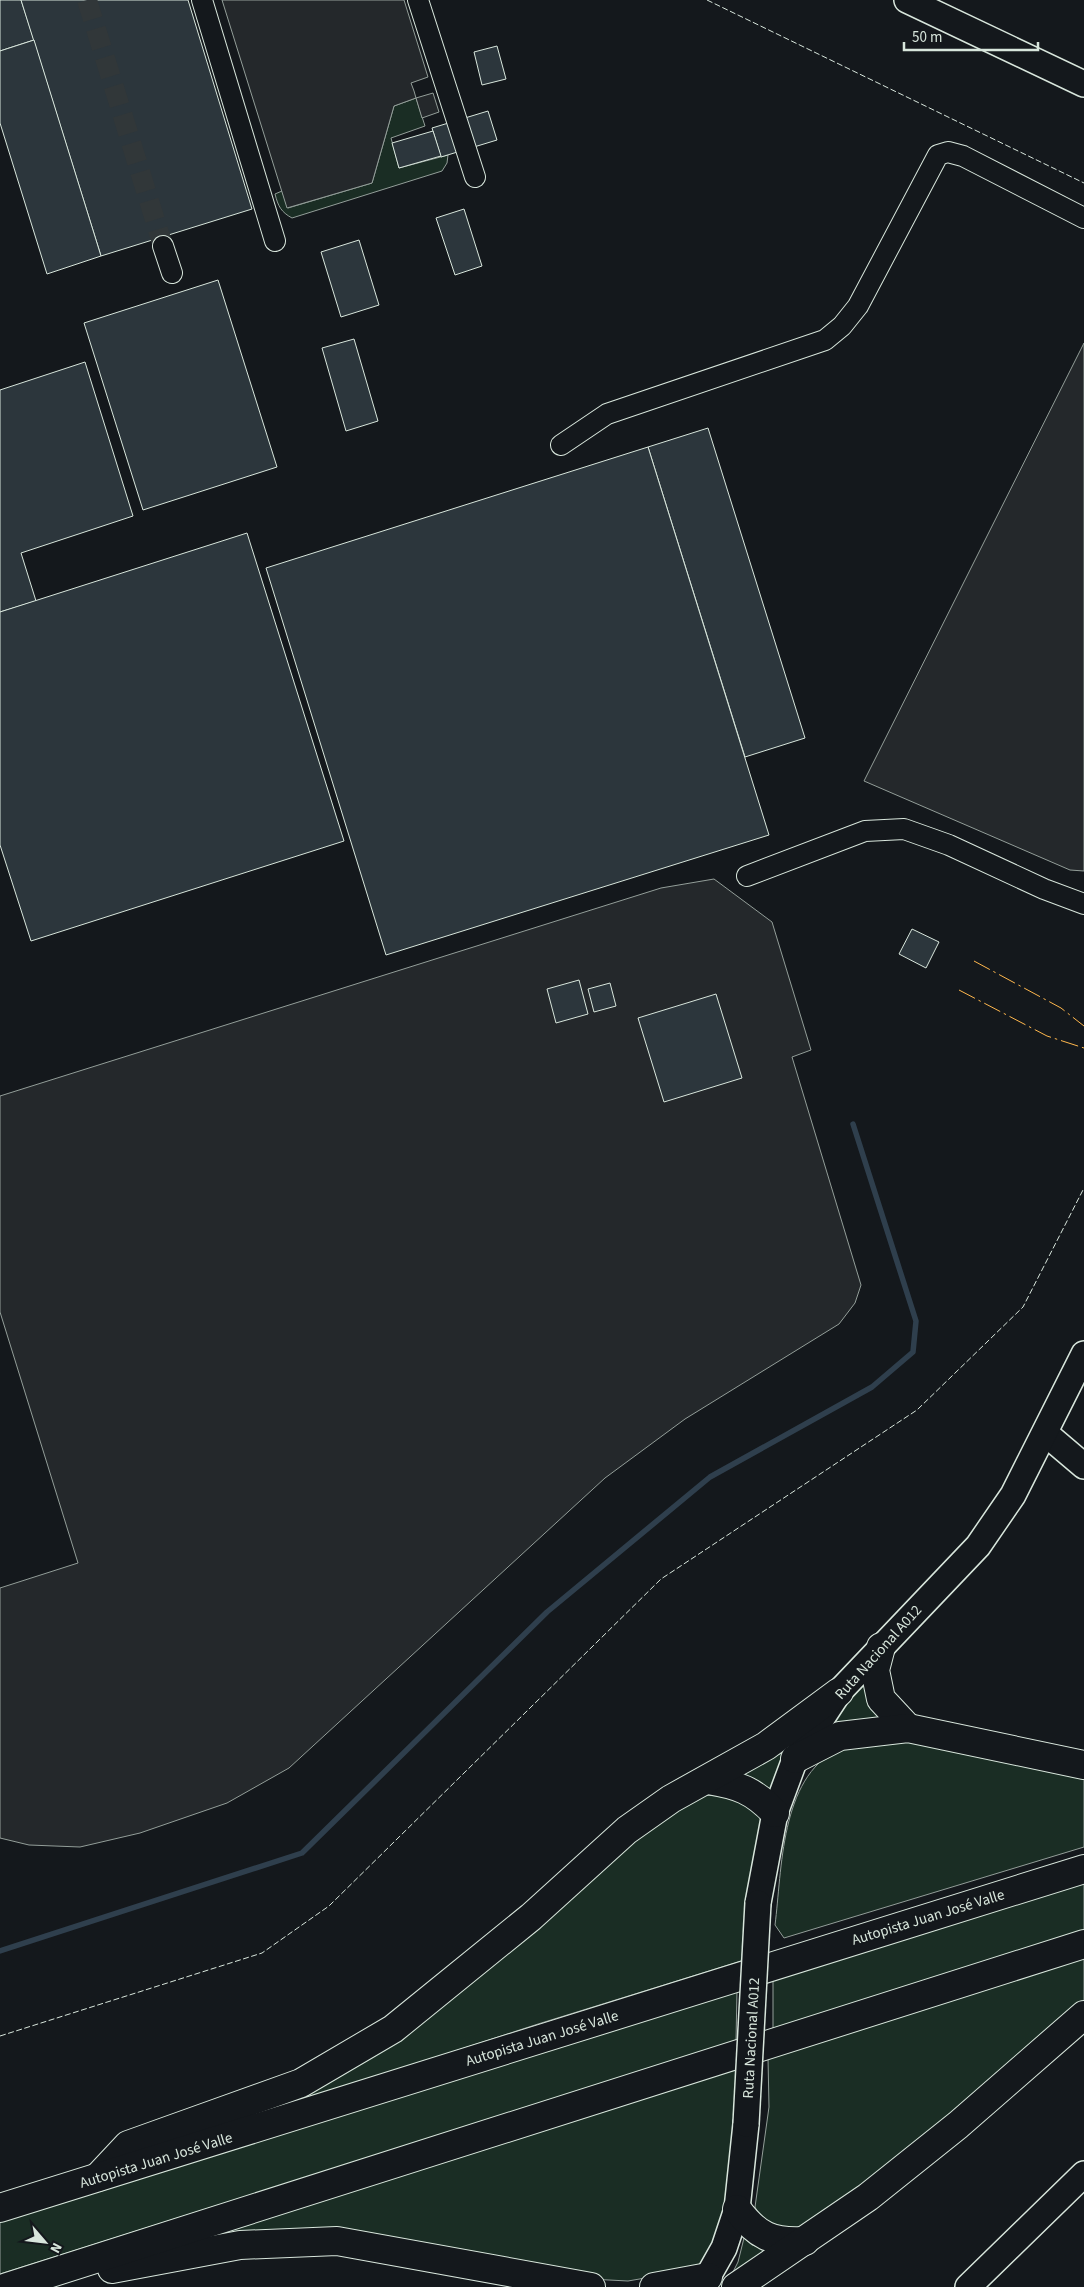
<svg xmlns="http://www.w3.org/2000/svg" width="1084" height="2287" font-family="'Source Sans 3',sans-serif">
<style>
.green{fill:#1a2d24;stroke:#939e99}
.parking{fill:#24282b;stroke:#939e99}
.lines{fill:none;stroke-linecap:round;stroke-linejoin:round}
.stream{stroke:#2f3f4d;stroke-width:5.5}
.building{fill:#2c363c;stroke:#d8e6dc}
.minor-tunnel{stroke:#313739;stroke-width:20;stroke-dasharray:20 10;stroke-linecap:butt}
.minor-casing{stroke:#d8e6dc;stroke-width:22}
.major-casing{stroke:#d8e6dc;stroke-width:28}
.highway-casing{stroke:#d8e6dc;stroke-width:30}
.minor{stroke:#14181c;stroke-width:20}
.major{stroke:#14181c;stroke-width:25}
.highway{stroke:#14181c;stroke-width:28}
.major-bridge-casing{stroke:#d8e6dc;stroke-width:28;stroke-linecap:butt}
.major-bridge{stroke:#14181c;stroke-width:25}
.fence{stroke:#d8e6dc;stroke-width:1;stroke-dasharray:6 2.5;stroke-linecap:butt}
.power{stroke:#ffb74d;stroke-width:1;stroke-dasharray:18 4 2.5 4;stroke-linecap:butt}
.labels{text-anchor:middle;stroke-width:4;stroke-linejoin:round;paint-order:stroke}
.street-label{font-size:15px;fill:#d8e6dc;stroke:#14181c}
</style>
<rect width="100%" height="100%" fill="#14181c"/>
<g class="green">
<path d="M416,98L425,126L391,138L399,168L448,155L447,163L442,171L292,218C281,212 278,206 275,194L282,191L288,208L372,183L394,106Z"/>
<path d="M869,1680L888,1721L828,1728L853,1692Z"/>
<path d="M898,1740L1084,1772V1847L784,1938L775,1925C782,1871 780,1777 838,1750C851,1744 883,1742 898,1740Z"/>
<path d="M789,1750L774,1793L758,1781L738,1772Z"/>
<path d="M702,1795L737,1797L762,1817L748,1959L538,2024L274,2110L317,2086L657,1821Z"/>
<path d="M1084,1878V1934L773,2034V1976Z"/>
<path d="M1084,1956V2008L957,2116L809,2226C784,2230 767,2233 755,2207L769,2107L768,2058Z"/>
<path d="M737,1989L736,2042L0,2274V2222Z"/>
<path d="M738,2069L731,2174L723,2215L712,2251L697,2269L628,2281L590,2279L484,2257L168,2244Z"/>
<path d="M744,2238L752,2245L772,2251L730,2278L738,2262Z"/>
</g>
<g class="parking">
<path d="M222,0H404L428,77L411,83L414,91L416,98L433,93L439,112L422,118L416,98L394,106L372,183L287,208Z"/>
<path d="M1084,343V871L1070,870L864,781Z"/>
<path d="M714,879L772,922L811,1050L792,1057L861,1285L855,1303L839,1324L685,1419L605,1478L289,1768L227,1803L140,1833L80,1847L29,1845L0,1838V1588L78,1563L0,1312V1096L661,888Z"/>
</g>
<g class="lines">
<path class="stream" d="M0,1951L302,1853L547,1612L710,1477L872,1387L913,1352L916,1321L853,1124"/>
</g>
<g class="building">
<path d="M0,0H21L34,40L0,51Z"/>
<path d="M21,0H188L252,209L101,256Z"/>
<path d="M34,40L101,256L47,274L0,123V51Z"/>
<path d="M497,46L506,79L482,85L474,52Z"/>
<path d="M488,111L497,140L441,157L432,128Z"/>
<path d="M433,131L441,156L399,168L392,143Z"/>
<path d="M464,209L482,266L455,275L436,218Z"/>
<path d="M359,240L379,305L341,317L321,252Z"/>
<path d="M218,280L277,467L143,510L84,323Z"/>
<path d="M354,339L378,421L346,431L322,348Z"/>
<path d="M85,362L133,516L21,553L36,601L0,612V390Z"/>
<path d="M708,428L805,738L745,757L648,447Z"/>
<path d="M648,447L769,835L386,955L266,568Z"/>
<path d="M247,533L344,841L31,941L0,845V612Z"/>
<path d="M912,929L939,942L926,968L899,954Z"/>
<path d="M579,980L588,1014L556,1023L547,989Z"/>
<path d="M610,983L616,1006L594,1012L588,989Z"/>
<path d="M716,994L742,1078L664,1102L638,1018Z"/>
</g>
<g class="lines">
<path class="minor-tunnel" d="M87,0L163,246"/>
<g class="minor-casing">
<g id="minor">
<path d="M202,0L275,241"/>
<path d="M418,0L475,177"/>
<path d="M163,246L172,273"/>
<path d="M561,445L607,414L825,340L842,326L858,306L938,155L948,152L963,156L1084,218"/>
<path d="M747,876L865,831L904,829L949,845L1044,889L1084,904"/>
</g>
</g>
<g class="major-casing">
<g id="major">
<path d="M907,0L1084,84"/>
<path d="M1045,1433L1084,1466"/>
<path d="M758,1903L775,1813L795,1759L839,1692L978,1546L1013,1495L1084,1354"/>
<path d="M702,2287L724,2248L737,2209L746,2124"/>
<path d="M968,2287L1084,2174"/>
</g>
</g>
<g class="highway-casing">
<g id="highway">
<path d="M881,1647L875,1670L881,1699L908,1728"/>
<path d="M795,1759L840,1736L908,1728L1084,1765"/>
<path d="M708,1780C738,1785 753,1790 775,1813"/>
<path d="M98,2177L128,2145L301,2083L393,2029L531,1917L627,1830L671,1799L766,1746L839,1692"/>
<path d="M0,2208L1084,1869"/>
<path d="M737,2209C757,2236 772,2243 805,2241"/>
<path d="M112,2269L240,2245L337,2241L591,2287"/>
<path d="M7,2287L1084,1944"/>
<path d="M654,2287L708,2277"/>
<path d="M736,2287L868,2197L958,2125L1084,2015"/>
</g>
</g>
<use href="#minor" class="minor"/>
<use href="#major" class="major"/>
<use href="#highway" class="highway"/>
<g class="major-bridge-casing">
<path id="major-bridge" d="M746,2124L758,1903"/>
</g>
<use href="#major-bridge" class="major-bridge"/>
<g class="fence">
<path d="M707,0L1084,183"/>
<path d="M0,2036L262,1953L329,1906L661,1579L917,1410L1023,1307L1084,1188"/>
</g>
<g class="power">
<path d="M974,961L1061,1008L1084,1026"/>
<path d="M959,990L1047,1036L1084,1048"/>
</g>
</g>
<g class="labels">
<g class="street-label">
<text transform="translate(878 1652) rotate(-48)" y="5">Ruta Nacional A012</text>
<text transform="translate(928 1917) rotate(-17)" y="5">Autopista Juan José Valle</text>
<text transform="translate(542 2038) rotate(-17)" y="5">Autopista Juan José Valle</text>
<text transform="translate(751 2038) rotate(-87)" y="5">Ruta Nacional A012</text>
<text transform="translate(156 2160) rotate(-17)" y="5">Autopista Juan José Valle</text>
</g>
</g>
<g transform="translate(45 2242) rotate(118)" stroke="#14181c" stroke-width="4" paint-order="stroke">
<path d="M0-4L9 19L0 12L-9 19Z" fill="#d8e6dc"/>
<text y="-8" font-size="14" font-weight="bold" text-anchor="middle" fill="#d8e6dc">N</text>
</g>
<path d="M904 42v8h134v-8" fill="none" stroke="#d8e6dc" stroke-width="2.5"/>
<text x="912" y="42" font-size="15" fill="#d8e6dc" stroke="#14181c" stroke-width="4" paint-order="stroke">50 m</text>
</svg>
